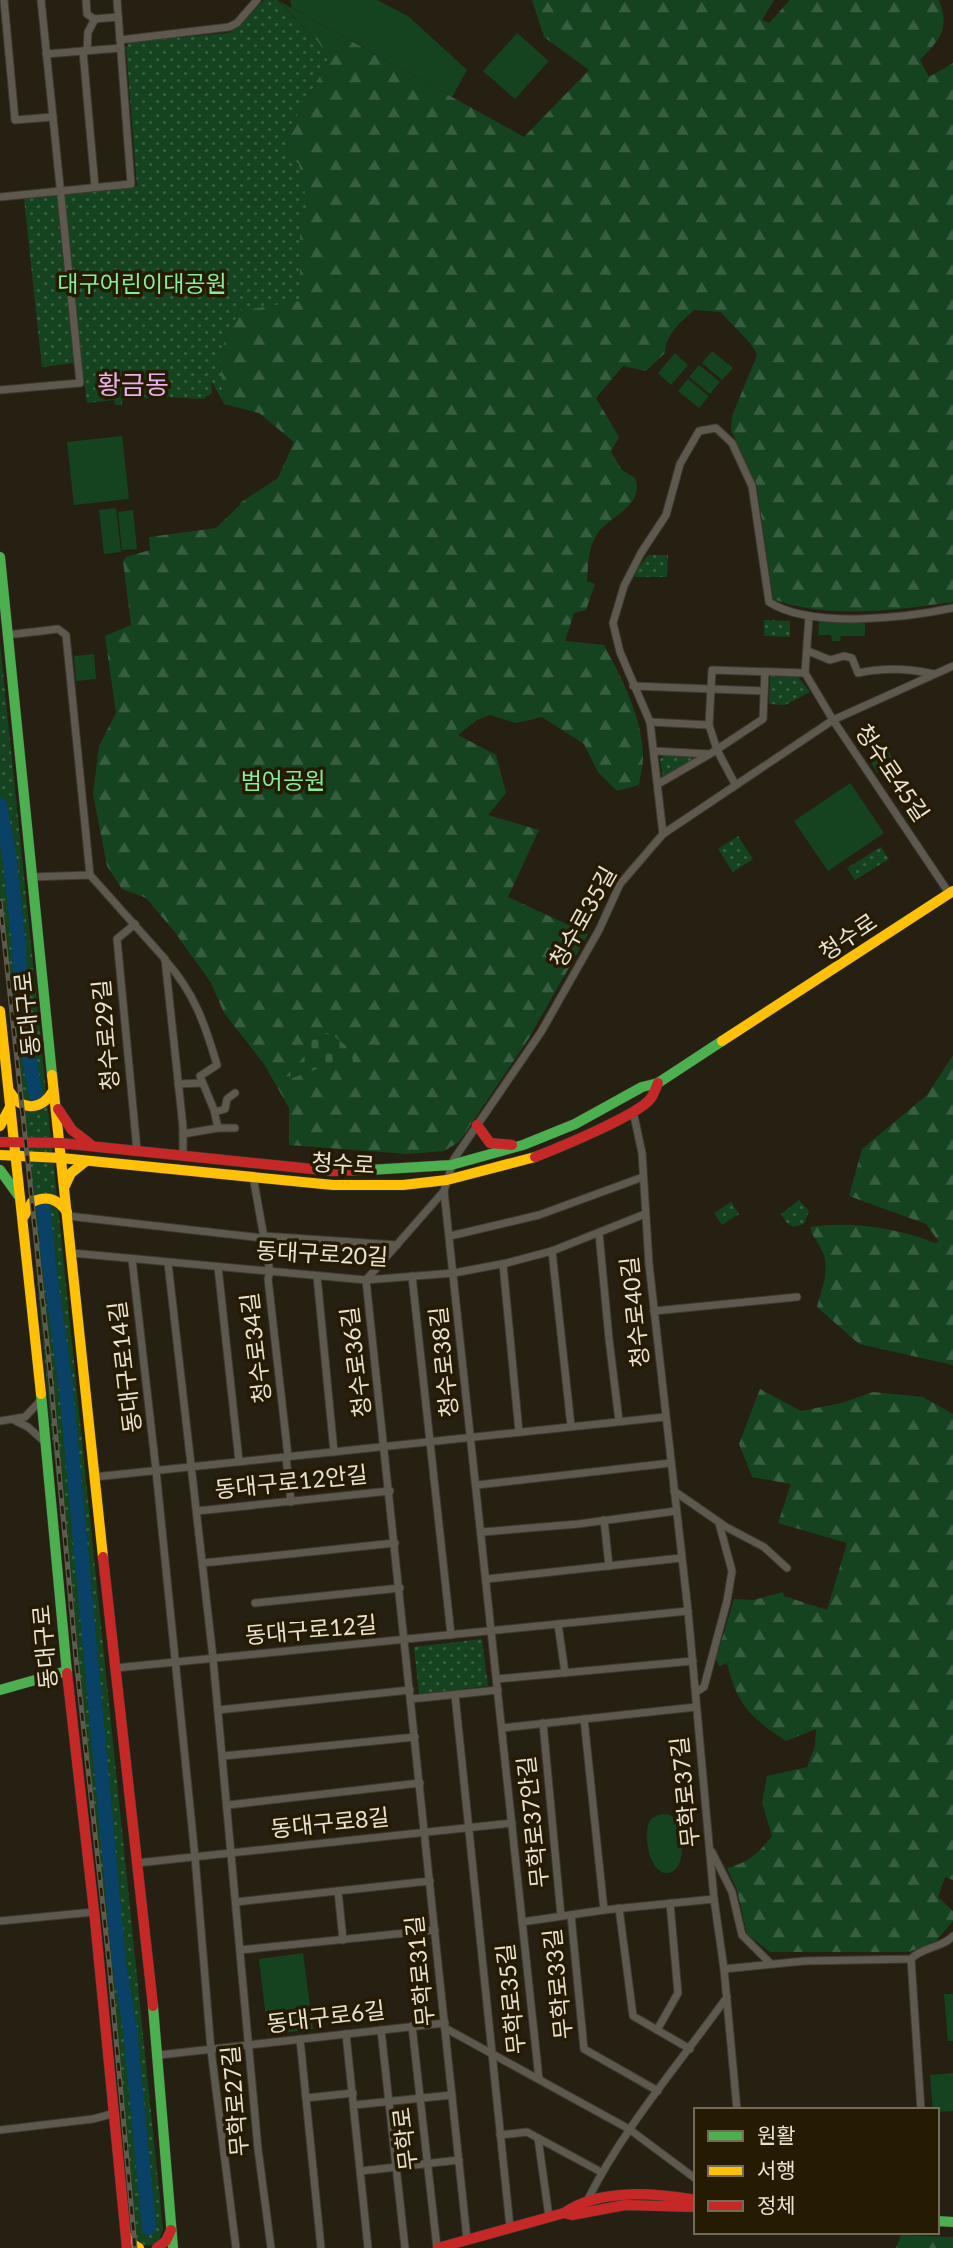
<svg xmlns="http://www.w3.org/2000/svg" width="953" height="2248" font-family="Lato,'Noto Sans KR',sans-serif">
<style>
.grass{fill:#154320}
.forest{fill:url(#forest-firs)}
.cemetery{fill:url(#cemetery-stones)}
.park{fill:url(#park-dots)}
.lines{fill:none;stroke-linecap:round;stroke-linejoin:round}
.river{stroke:#0a4167;stroke-width:14}
.street-casing{stroke:#3e3a30;stroke-width:9}
.fast-casing{stroke:#3e3a30;stroke-width:11}
.slow-casing{stroke:#3e3a30;stroke-width:11}
.jam-casing{stroke:#3e3a30;stroke-width:11}
.street{stroke:#5d594f;stroke-width:7}
.fast{stroke:#4caf50;stroke-width:10}
.slow{stroke:#ffc107;stroke-width:10}
.jam{stroke:#c62828;stroke-width:10}
.rail-casing{stroke:#5d5a4f;stroke-width:5}
.rail{stroke:#251b02;stroke-width:2.5;stroke-dasharray:8;stroke-linecap:butt}
.labels{text-anchor:middle;stroke-width:7;stroke-linejoin:round;paint-order:stroke}
.park-label{font-size:23px;fill:#86ec9c;stroke:#251b02}
.street-label{font-size:23px;fill:#e8e2d3;stroke:#251b02}
.quarter-label{font-size:26px;fill:#e7b0ea;stroke:#251b02}
</style>
<defs>
<pattern id="forest-firs" width="22" height="20" patternUnits="userSpaceOnUse" patternTransform="scale(1.75)"><rect width="22" height="20" fill="#154320"/><path d="M5 1l3.5 6h-7zM16 11l3.5 6h-7z" fill="#375e40"/></pattern>
<pattern id="cemetery-stones" width="16" height="16" patternUnits="userSpaceOnUse" patternTransform="scale(1.75)"><rect width="16" height="16" fill="#154320"/><path d="M2 7V4a2 2 0 0 1 4 0v3zM10 15v-3a2 2 0 0 1 4 0v3z" fill="#375e40"/></pattern>
<pattern id="park-dots" width="8" height="8" patternUnits="userSpaceOnUse" patternTransform="scale(1.75)"><rect width="8" height="8" fill="#154320"/><path d="M2 2h.1M6 6h.1" fill="none" stroke="#375e40" stroke-width="1.8" stroke-linecap="round"/></pattern>
</defs>
<rect width="100%" height="100%" fill="#262013"/>
<g class="grass">
<path d="M290,0H377L408,16L467,70L452,97L292,8Z"/>
<path d="M517,33L549,61L515,99L483,71Z"/>
<path d="M712,351L733,368L722,380L702,363Z"/>
<path d="M675,353L688,365L671,385L658,373Z"/>
<path d="M699,365L720,382L710,394L689,377Z"/>
<path d="M688,379L709,396L699,408L678,391Z"/>
<path d="M122,436L129,499L74,505L67,442Z"/>
<path d="M116,508L121,552L104,554L99,510Z"/>
<path d="M133,510L137,549L122,550L118,512Z"/>
<path d="M819,621H865V636H841L840,641H832L831,635H818Z"/>
<path d="M94,654L96,679L76,681L74,656Z"/>
<path d="M850,783L884,833L828,871L794,821Z"/>
<path d="M662,1814C668,1814 672,1815 676,1820C684,1831 687,1871 668,1873C649,1875 643,1834 649,1823C651,1817 656,1816 662,1814Z"/>
<path d="M303,1953L313,2029L268,2035L259,1959Z"/>
<path d="M944,1994H953V2041H948Z"/>
<path d="M953,2073V2111L937,2112V2110H933L930,2075Z"/>
</g>
<g class="forest">
<path d="M532,0H774L762,20L769,23L790,0H939C950,30 940,39 920,60L929,77L953,63V602C895,610 829,620 773,599L757,486L731,430L732,416L757,355C754,343 730,324 721,312L694,310C680,323 666,333 665,353L646,371L623,366L596,398L619,437L611,452L622,470L635,478C646,508 604,517 595,538C588,551 588,566 587,581L595,584L586,610L574,613L565,641L604,645C622,679 643,718 643,758C643,767 640,776 639,785L617,791L598,772L584,744L542,717L516,723L490,715L477,720L458,735L496,755L506,793L488,815L539,830L508,897L588,934L529,1038L459,1142L444,1151L407,1154L289,1145V1108L264,1064L224,1013L211,983L174,931L146,898L122,889L107,866L93,794L99,746L116,713L105,636L131,625L123,561L126,557L150,550L149,537L216,528L240,505V503L278,478L294,442L259,413L224,404L219,354L239,310L300,300V224L307,204L288,155L287,133L329,60L318,42L279,1L524,137L589,70L544,37Z"/>
<path d="M953,1055V1365L859,1344L817,1307C822,1287 832,1266 820,1247C816,1239 812,1236 810,1227C851,1221 897,1228 935,1243L939,1242L926,1224L849,1196L862,1149L927,1095Z"/>
<path d="M760,1389L801,1411L842,1403L873,1392L923,1397L953,1414V1880L945,1877L938,1897L953,1911V1921L936,1941L909,1952H770L747,1934L737,1890L727,1868C750,1862 758,1853 772,1836L762,1803L767,1776L807,1767L815,1746L816,1729L786,1741C751,1718 737,1705 727,1663L719,1666L716,1659L734,1599L754,1600L783,1592L784,1596L827,1610L847,1543L778,1523L791,1484L752,1477L739,1444Z"/>
<path d="M901,2235L953,2237V2248H896Z"/>
</g>
<path class="cemetery" d="M324,1032L334,1036L351,1050L353,1062L322,1067L290,1079L285,1077L304,1057L312,1040Z"/>
<g class="park">
<path d="M264,0H277L318,42L329,60L287,133L288,155L299,164L307,204L300,224V301L239,311L219,354L224,404L211,380L212,393L203,399L166,397L122,400V405H115L114,400L87,403L82,362L42,367L24,199L137,186L126,48L129,42L228,33L239,27Z"/>
<path d="M648,555H668L667,577H635V572Z"/>
<path d="M764,620L790,621V637L764,636Z"/>
<path d="M0,643L163,2229L158,2243C147,2248 136,2245 131,2234L104,1918L50,1418L15,1043L0,925Z"/>
<path d="M770,676L798,677L810,692L785,705L769,704Z"/>
<path d="M886,746L895,763L877,773L868,756Z"/>
<path d="M665,755L703,757L663,778L660,759Z"/>
<path d="M738,836L753,859L733,872L718,849Z"/>
<path d="M881,847L889,859L855,880L847,868Z"/>
<path d="M799,1200L809,1211L804,1224L793,1227L787,1223L781,1214Z"/>
<path d="M731,1202L739,1214L722,1225L714,1213Z"/>
<path d="M482,1639L488,1686L419,1694L414,1647Z"/>
</g>
<g class="lines">
<g class="river">
<path d="M0,805L9,854L19,946L21,1014L36,1096"/>
<path d="M43,1206L49,1264L66,1388L119,1963L130,2029L149,2228"/>
</g>
<g class="street-casing">
<g id="street">
<path d="M4,0L15,120L53,117"/>
<path d="M86,0L87,14L94,19L118,17"/>
<path d="M120,40L229,27L237,23L257,0"/>
<path d="M83,51L95,187"/>
<path d="M87,51L88,32L95,19"/>
<path d="M46,54L121,48"/>
<path d="M0,197L131,184L117,0"/>
<path d="M0,390L80,383L41,0"/>
<path d="M809,617L805,673L833,720L949,893"/>
<path d="M7,635L58,629L66,635L90,875"/>
<path d="M808,651L830,660L844,656L852,658L858,673C885,667 908,668 934,674"/>
<path d="M633,686L764,691"/>
<path d="M650,722L709,725"/>
<path d="M654,751L709,754"/>
<path d="M658,784L710,754L763,719L765,672"/>
<path d="M735,784L717,750L709,725L712,670L805,673"/>
<path d="M663,834L650,722L620,652L613,623L624,586L641,553L666,515L680,464L699,431L716,428L732,443L752,486L769,602C811,629 905,618 953,608"/>
<path d="M31,877L90,875L165,959L183,1127V1156"/>
<path d="M135,924L117,939L137,1150"/>
<path d="M165,960C194,992 205,1024 217,1065L200,1076L214,1110L218,1128"/>
<path d="M178,1084L202,1083"/>
<path d="M633,1111L642,1153L649,1264L688,1611L714,1899L724,1969L737,2110"/>
<path d="M215,1112L225,1109L227,1099L235,1093"/>
<path d="M183,1134L218,1128H235"/>
<path d="M253,1176L270,1272L268,1279L288,1456"/>
<path d="M444,1191L539,2079"/>
<path d="M68,1216L263,1238"/>
<path d="M599,1233L609,1339L619,1421"/>
<path d="M263,1236L397,1245"/>
<path d="M450,1236L539,1215L643,1177"/>
<path d="M552,1251L571,1426"/>
<path d="M72,1253L366,1280L454,1273L507,1263L552,1251L645,1214"/>
<path d="M132,1259L156,1470L195,1857L211,2050L236,2248"/>
<path d="M168,1263L213,1658L258,2149L271,2248"/>
<path d="M503,1264L519,1432"/>
<path d="M218,1267L239,1461"/>
<path d="M317,1276L334,1452"/>
<path d="M412,1276L451,1635"/>
<path d="M654,1311L797,1297"/>
<path d="M14,1420L28,1427L47,1444"/>
<path d="M0,1421L25,1417L42,1399"/>
<path d="M286,1457L291,1502"/>
<path d="M94,1477L665,1417"/>
<path d="M477,1485L671,1463"/>
<path d="M674,1491L726,1527L764,1547L787,1568"/>
<path d="M197,1511L390,1491"/>
<path d="M604,1520L609,1566"/>
<path d="M482,1532L578,1524L676,1511"/>
<path d="M203,1563L395,1543"/>
<path d="M487,1579L681,1558"/>
<path d="M255,1603L400,1588"/>
<path d="M558,1624L565,1673"/>
<path d="M115,1668L688,1611"/>
<path d="M497,1679L693,1661"/>
<path d="M696,1692L704,1687L727,1601L732,1571L719,1523"/>
<path d="M455,1695L510,2227"/>
<path d="M411,1699L498,1690"/>
<path d="M218,1710L410,1690"/>
<path d="M584,1719L604,1910"/>
<path d="M543,1723L561,1916"/>
<path d="M502,1728L696,1707"/>
<path d="M223,1756L415,1737"/>
<path d="M228,1805L420,1783"/>
<path d="M712,1852L732,1892L742,1935L770,1963"/>
<path d="M137,1863L512,1823"/>
<path d="M338,1891L343,1940"/>
<path d="M236,1902L430,1881"/>
<path d="M619,1908L633,2016L690,2049"/>
<path d="M571,1915L584,2049L658,2091"/>
<path d="M0,1921L94,1912"/>
<path d="M522,1922L604,1910L714,1899"/>
<path d="M240,1950L435,1930"/>
<path d="M911,1959L921,2110"/>
<path d="M724,1969L804,1961L911,1959C922,1947 942,1948 953,1936"/>
<path d="M412,2026L437,2248"/>
<path d="M445,2028L629,2129L696,2179"/>
<path d="M381,2030L405,2248"/>
<path d="M657,2030L678,1993L670,1903"/>
<path d="M346,2034L368,2248"/>
<path d="M300,2039L321,2248"/>
<path d="M159,2055L445,2023"/>
<path d="M306,2098L353,2093"/>
<path d="M354,2105L452,2095"/>
<path d="M0,2130L93,2119L115,2113"/>
<path d="M500,2135L527,2132L601,2172"/>
<path d="M538,2138L549,2217"/>
<path d="M361,2171L459,2160"/>
<path d="M587,2201C624,2127 679,2064 727,1997"/>
<path d="M467,2239L366,1280L444,1191L454,1159L541,1032L599,930L620,884L663,834L833,720L953,666"/>
</g>
</g>
<g class="fast-casing">
<g id="fast">
<path d="M0,557L52,1075"/>
<path d="M0,1170L18,1195"/>
<path d="M369,1170L451,1165L523,1145L575,1124L642,1087L658,1083L722,1041"/>
<path d="M41,1394L67,1673"/>
<path d="M0,1690L67,1671"/>
<path d="M153,2006L173,2248"/>
<path d="M937,2221L953,2222"/>
</g>
</g>
<g class="slow-casing">
<g id="slow">
<path d="M0,1011L41,1394"/>
<path d="M722,1041L953,891"/>
<path d="M52,1075L103,1557"/>
<path d="M10,1092C22,1112 42,1110 53,1091"/>
<path d="M0,1126L10,1107"/>
<path d="M0,1155L61,1158L333,1185H403L447,1180L535,1157"/>
<path d="M65,1186L71,1173L86,1161"/>
<path d="M24,1216L32,1202C47,1195 58,1199 67,1212"/>
<path d="M126,2236L131,2243L139,2248"/>
</g>
</g>
<g class="jam-casing">
<g id="jam">
<path d="M58,1109L72,1130L90,1144"/>
<path d="M477,1125L490,1143L512,1145"/>
<path d="M0,1142L60,1143L332,1171L369,1170"/>
<path d="M535,1157C558,1148 639,1115 651,1098C654,1094 656,1087 658,1083"/>
<path d="M103,1557L153,2006"/>
<path d="M67,1673L95,1920L127,2248"/>
<path d="M564,2213C600,2188 655,2193 696,2200"/>
<path d="M157,2248L166,2241L171,2230"/>
<path d="M438,2248L564,2213L572,2215L625,2205L696,2207"/>
</g>
</g>
<use href="#street" class="street"/>
<use href="#fast" class="fast"/>
<use href="#slow" class="slow"/>
<use href="#jam" class="jam"/>
<g class="rail-casing">
<path id="rail" d="M0,901L49,1361L76,1659L109,1962L135,2248"/>
</g>
<use href="#rail" class="rail"/>
</g>
<g class="labels">
<g class="park-label">
<text x="142" y="292">대구어린이대공원</text>
<text x="283" y="789">범어공원</text>
</g>
<g class="street-label">
<text transform="translate(892 773) rotate(56)" y="8">청수로45길</text>
<text transform="translate(583 917) rotate(-61)" y="8">청수로35길</text>
<text transform="translate(848 937) rotate(-34)" y="8">청수로</text>
<text transform="translate(27 1014) rotate(-96)" y="8">동대구로</text>
<text transform="translate(106 1035) rotate(-95)" y="8">청수로29길</text>
<text transform="translate(343 1164) rotate(3)" y="8">청수로</text>
<text transform="translate(322 1254) rotate(3)" y="8">동대구로20길</text>
<text transform="translate(635 1312) rotate(-96)" y="8">청수로40길</text>
<text transform="translate(256 1348) rotate(-97)" y="8">청수로34길</text>
<text transform="translate(356 1362) rotate(-97)" y="8">청수로36길</text>
<text transform="translate(444 1362) rotate(-96)" y="8">청수로38길</text>
<text transform="translate(125 1367) rotate(-97)" y="8">동대구로14길</text>
<text transform="translate(291 1482) rotate(-6)" y="8">동대구로12안길</text>
<text transform="translate(311 1630) rotate(-5)" y="8">동대구로12길</text>
<text transform="translate(45 1647) rotate(-95)" y="8">동대구로</text>
<text transform="translate(685 1792) rotate(-96)" y="8">무학로37길</text>
<text transform="translate(533 1822) rotate(-96)" y="8">무학로37안길</text>
<text transform="translate(330 1823) rotate(-6)" y="8">동대구로8길</text>
<text transform="translate(420 1971) rotate(-96)" y="8">무학로31길</text>
<text transform="translate(558 1984) rotate(-96)" y="8">무학로33길</text>
<text transform="translate(511 1999) rotate(-96)" y="8">무학로35길</text>
<text transform="translate(326 2017) rotate(-7)" y="8">동대구로6길</text>
<text transform="translate(235 2101) rotate(-95)" y="8">무학로27길</text>
<text transform="translate(405 2139) rotate(-97)" y="8">무학로</text>
</g>
<g class="quarter-label">
<text x="133" y="394">황금동</text>
</g>
</g>
<rect x="694" y="2108" width="245" height="126" fill="#251b02" stroke="#736b56" stroke-width="2"/>
<rect x="708" y="2131" width="35" height="10" fill="#4caf50" stroke="#736b56" stroke-width="2"/>
<text x="757" y="2143" font-size="21" fill="#e8e2d3">원활</text>
<rect x="708" y="2166" width="35" height="10" fill="#ffc107" stroke="#736b56" stroke-width="2"/>
<text x="757" y="2178" font-size="21" fill="#e8e2d3">서행</text>
<rect x="708" y="2201" width="35" height="10" fill="#c62828" stroke="#736b56" stroke-width="2"/>
<text x="757" y="2213" font-size="21" fill="#e8e2d3">정체</text>
</svg>
